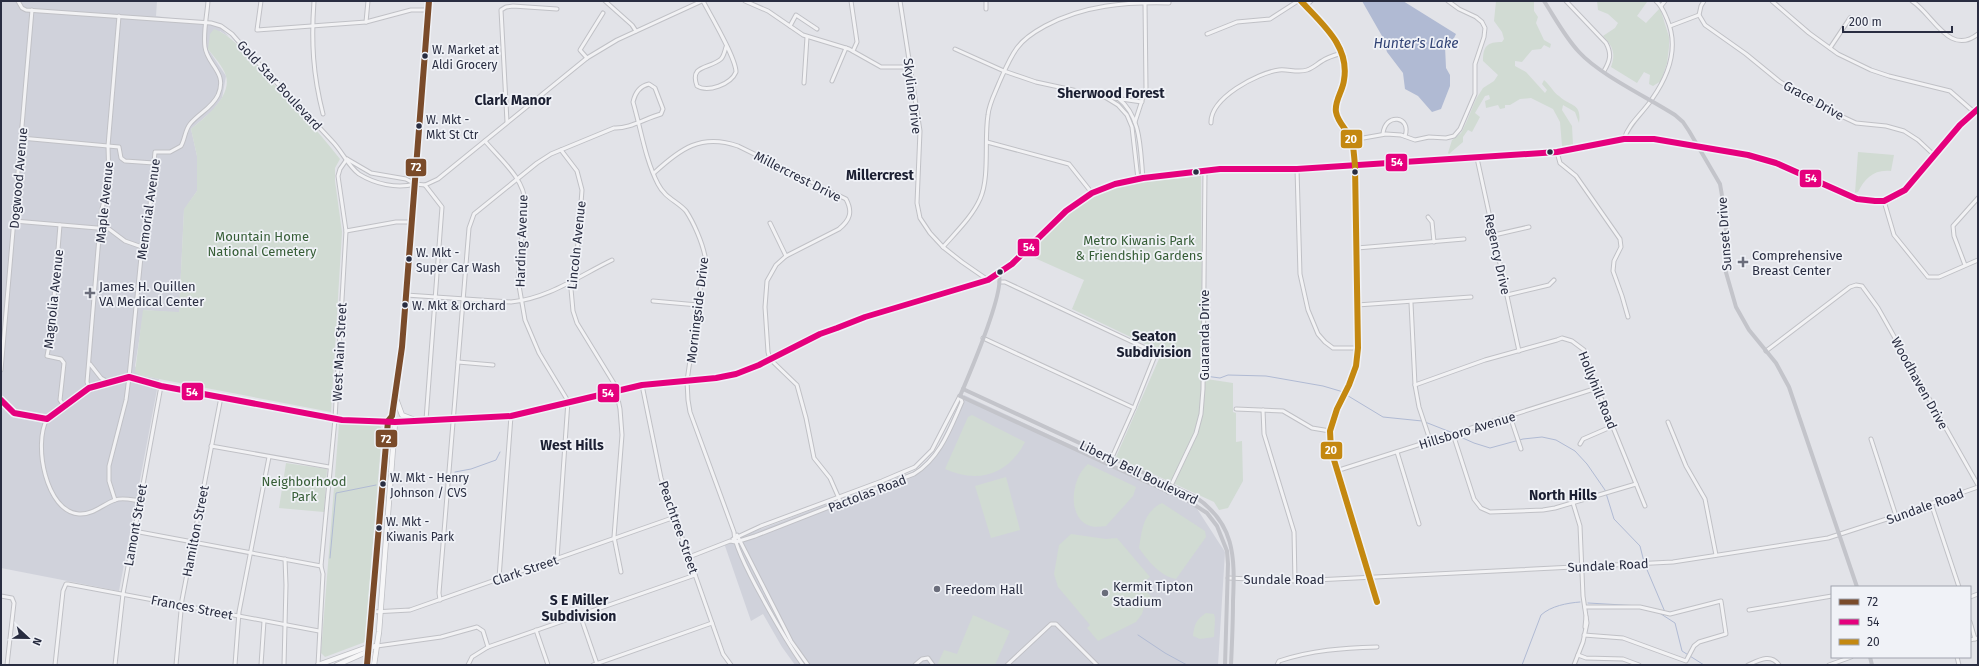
<svg xmlns="http://www.w3.org/2000/svg" width="1979" height="666" font-family="'Fira Sans',sans-serif">
<style>
.built{fill:#d0d2db}
.green{fill:#d1dbd3}
.water{fill:#b0bad3}
.lines{fill:none;stroke-linecap:round;stroke-linejoin:round}
.stream{stroke:#b0bad3;stroke-width:1}
.street-casing{stroke:#c0c1c6;stroke-width:5}
.primary-casing{stroke:#bfc0c5;stroke-width:6}
.street{stroke:#f2f2f4;stroke-width:3}
.secondary{stroke:#c3c4ca;stroke-width:4}
.primary{stroke:#f6f6f7;stroke-width:4.5}
.bus-1-casing{stroke:#f0f2f7;stroke-width:9}
.bus-2-casing{stroke:#f0f2f7;stroke-width:9}
.bus-3-casing{stroke:#f0f2f7;stroke-width:9}
.bus-1{stroke:#7a4b2a;stroke-width:6}
.bus-2{stroke:#e5007d;stroke-width:6}
.bus-3{stroke:#c48810;stroke-width:6}
.bus-dot{fill:#292d41;stroke:#f0f2f7;stroke-width:1.5}
.poi-dot{fill:#6a6d7b;stroke:#f0f2f7;stroke-width:1.5}
.labels{text-anchor:middle;stroke-width:3.5;stroke-linejoin:round;paint-order:stroke}
.bus-label{font-size:12px;fill:#292d41;stroke:#f0f2f7;text-anchor:start}
.street-label{font-size:13px;fill:#292d41;stroke:#f0f2f7}
.park-label{font-size:13px;fill:#365d36;stroke:#f0f2f7}
.poi-label{font-size:13px;fill:#292d41;stroke:#f0f2f7;text-anchor:start}
.water-label{font-size:14px;font-style:italic;fill:#324476;stroke:#f0f2f7}
.neighbourhood-label{font-size:14px;font-weight:bold;fill:#1b1f32;stroke:#f0f2f7}
.line-badge{stroke:#f0f2f7;stroke-width:1.5}
.badge-label{font-size:11px;text-anchor:middle;font-weight:bold;fill:#fff}
</style>
<rect width="100%" height="100%" fill="#e2e3e8"/>
<g class="built">
<path d="M1,1H157L156,16L217,24L229,37L220,31L208,49L226,76L222,98L213,110L191,129L197,156V191L184,210L179,313L144,310L135,366L140,375L159,379L119,591L1,568Z"/>
<path d="M964,395L1192,501L1225,552L1218,665H795L782,647L763,614L751,621L724,543L917,470L936,451Z"/>
</g>
<g class="green">
<path d="M1496,1H1534V11L1538,17L1536,23L1544,40L1551,44L1550,48L1544,45L1541,49L1532,50L1522,62L1515,61V66L1526,72L1545,93L1547,90L1542,84L1544,80C1550,85 1554,93 1559,96C1571,107 1582,103 1579,123L1575,112L1563,105L1562,110L1572,126L1573,145L1562,146L1560,122L1553,109L1531,98L1520,99L1510,105H1505V108L1500,109L1498,105L1486,108L1485,101L1490,99L1489,95L1485,96L1475,113L1480,117L1472,132L1468,130L1463,137V142L1449,154L1448,153L1452,140L1461,133L1466,123L1476,99L1483,88L1494,81L1498,75L1483,61C1483,46 1487,42 1502,42L1504,39L1502,32L1494,21Z"/>
<path d="M1597,1L1647,2L1637,16L1646,23L1660,8L1669,37V47L1667,63L1661,81L1653,86L1649,84L1650,75L1644,72L1637,83L1611,67C1616,54 1613,46 1603,36L1615,28L1618,23L1608,14L1598,10Z"/>
<path d="M214,29C234,36 250,59 264,74C290,102 317,129 340,159L335,168V181L342,232L331,412L159,379L140,375L135,372L143,310L179,312L184,209L197,191V156L191,129C204,118 232,97 226,76C223,66 214,57 208,49L210,34Z"/>
<path d="M1858,152L1894,155L1891,171C1874,169 1865,178 1858,192L1855,193Z"/>
<path d="M1201,176L1202,301L1200,378L1233,383V412L1236,413V442L1242,441L1243,481L1228,508L1219,510L1214,502L1116,457L1162,352L1072,309L1084,280L1028,255C1045,238 1062,218 1081,204C1116,180 1161,181 1201,176Z"/>
<path d="M972,415L1025,442C1008,475 978,484 945,469L968,417Z"/>
<path d="M339,424L377,425L381,427L382,431L365,642L325,657L321,653Z"/>
<path d="M286,463L327,469L324,512L279,508Z"/>
<path d="M1088,464L1136,487L1133,496L1106,526C1099,527 1091,528 1084,523C1067,510 1073,476 1088,464Z"/>
<path d="M1006,477L1020,530L991,538L975,486Z"/>
<path d="M1162,503L1205,531L1206,537L1176,579C1160,576 1148,561 1139,548C1142,530 1143,512 1162,503Z"/>
<path d="M1071,534L1106,539L1117,538L1150,577L1141,585L1153,599L1145,604L1142,614L1136,622L1098,641L1087,628L1090,625L1058,587L1054,574L1059,545Z"/>
<path d="M1206,613L1214,614L1215,619L1214,637L1200,639L1193,636C1194,624 1197,619 1206,613Z"/>
<path d="M973,615L1010,631L995,665H937L944,650L957,654Z"/>
</g>
<path class="water" d="M1362,1H1403L1456,34L1454,38L1445,46L1446,68L1450,75V86L1441,109L1432,112L1418,96L1405,89L1403,73L1387,52L1382,36Z"/>
<g class="lines">
<g class="stream">
<path d="M1205,376L1220,378L1228,375L1266,376L1323,386L1340,391L1383,417L1422,421"/>
<path d="M1425,422L1453,433"/>
<path d="M1456,435L1474,443L1490,448L1523,439L1542,437L1556,440L1575,451L1587,464L1605,490L1614,519L1640,546L1644,562"/>
<path d="M455,472L471,469L496,460L500,452"/>
<path d="M330,558L336,493L376,485"/>
<path d="M1645,565L1665,612"/>
<path d="M1588,603L1640,606"/>
<path d="M1658,612L1675,623L1682,651L1704,665"/>
<path d="M1138,635L1165,653L1187,665"/>
<path d="M1522,665L1541,615C1551,606 1567,603 1580,602"/>
</g>
<g class="street-casing">
<g id="street">
<path d="M18,1L22,8L26,10L211,23L221,26L232,34C264,71 299,105 332,141C342,151 348,166 359,174C375,184 397,189 415,184"/>
<path d="M261,1L257,30L366,22L411,10H428"/>
<path d="M314,1C311,42 313,75 323,114"/>
<path d="M605,1L632,25L636,31"/>
<path d="M703,1C711,16 736,58 736,72C731,84 708,93 697,86C689,64 710,69 721,59C724,56 725,50 726,47"/>
<path d="M745,1L768,11L803,35L849,49L881,67H910"/>
<path d="M851,1L857,42L853,51"/>
<path d="M900,1L920,131L917,203L920,218L930,233L943,247L962,262L988,280"/>
<path d="M1301,1C1322,24 1350,46 1344,80C1343,91 1334,101 1336,112C1338,124 1349,131 1352,141C1354,149 1354,158 1355,165L1358,348L1356,366L1349,385L1337,409L1330,431L1331,450L1377,602"/>
<path d="M1566,1L1606,43C1612,54 1610,61 1604,71"/>
<path d="M1704,1L1701,6L1699,15L1705,25L1746,54L1779,81L1811,102L1856,123L1886,126L1904,131L1918,140L1934,155"/>
<path d="M1772,1L1809,33L1838,54L1871,70L1889,76L1950,91L1974,112"/>
<path d="M1912,1C1933,14 1949,57 1978,34"/>
<path d="M1306,6L1311,1"/>
<path d="M1661,6L1665,1"/>
<path d="M986,9V1"/>
<path d="M366,22L368,1"/>
<path d="M790,26L796,15L817,29"/>
<path d="M1670,26L1699,15"/>
<path d="M1207,34L1237,22L1270,19L1298,1"/>
<path d="M1830,48L1850,18"/>
<path d="M955,49L1004,71L1036,82L1105,97L1118,105L1127,115L1132,127L1138,179"/>
<path d="M587,58L580,50L603,13"/>
<path d="M832,81L846,48"/>
<path d="M804,83L807,37"/>
<path d="M1107,97L1142,102"/>
<path d="M1118,98C1142,117 1140,150 1143,178"/>
<path d="M507,122L501,10L506,7L513,6L557,9"/>
<path d="M1135,122L1146,88L1145,3"/>
<path d="M1211,123C1210,98 1257,73 1279,70C1288,69 1298,73 1307,70C1313,68 1317,64 1322,61C1328,57 1335,55 1342,53"/>
<path d="M1383,134C1385,112 1412,116 1405,136"/>
<path d="M21,138L119,147L121,158L125,161L154,163"/>
<path d="M1624,139C1629,123 1643,113 1652,99C1669,75 1679,47 1667,19C1664,12 1662,6 1656,1"/>
<path d="M1352,140L1386,134L1401,135L1415,140L1429,137L1446,138L1454,136L1460,129L1475,94V64L1484,37L1485,28L1482,22L1476,17L1459,9L1448,1"/>
<path d="M485,141C499,158 525,179 525,203L518,280L525,320L539,353L568,401L557,559"/>
<path d="M987,142L1069,164L1092,193"/>
<path d="M561,150L577,171L582,190L577,255L571,289L573,311L577,323L615,385L620,409L622,435L614,537L621,572"/>
<path d="M1557,152L1560,163L1576,176L1620,239L1621,247L1614,261L1613,271L1622,296L1628,317"/>
<path d="M1477,158L1519,351"/>
<path d="M347,159L371,173L406,179L415,184L425,185L438,179L587,58L617,40L702,1"/>
<path d="M1297,169L1300,274L1308,310L1318,334L1325,342L1333,348H1358"/>
<path d="M654,173C680,149 701,133 738,146L846,199C853,212 850,220 839,229L786,256L776,265L767,281L765,307L768,352L770,359L797,385L806,418L814,458L830,478L841,503"/>
<path d="M425,185L442,207L426,420"/>
<path d="M1884,201L1894,235L1928,277H1939L1978,260"/>
<path d="M1428,217L1432,222L1434,242"/>
<path d="M14,221L109,229L125,241L142,247"/>
<path d="M770,223L786,256"/>
<path d="M60,225L51,334L47,356L61,359L64,363L60,400L64,406"/>
<path d="M346,231L396,222H412"/>
<path d="M1494,235L1529,227"/>
<path d="M943,247C956,232 972,217 980,199C990,178 984,139 988,115C989,104 995,93 999,83C1004,72 1009,59 1017,48C1024,38 1034,32 1045,26C1084,5 1125,2 1169,3V1"/>
<path d="M1357,248L1464,239"/>
<path d="M1965,265L1954,236L1953,226L1978,198"/>
<path d="M1000,282H1005L1156,353L1134,408L1109,464"/>
<path d="M406,295L511,302C547,299 579,276 612,260"/>
<path d="M1507,295L1549,285L1554,280"/>
<path d="M653,301L698,305"/>
<path d="M1411,303L1415,385L1419,407L1430,440"/>
<path d="M1357,305L1471,297"/>
<path d="M983,338L1134,408"/>
<path d="M1766,351L1850,287L1856,285L1862,286L1878,308L1978,485"/>
<path d="M458,362L493,365"/>
<path d="M90,364L101,378L108,382"/>
<path d="M1,370L32,10"/>
<path d="M642,385L661,478L723,654L731,665"/>
<path d="M1415,385L1485,360L1557,340L1562,338L1572,341L1584,350L1597,388L1645,506"/>
<path d="M89,388L87,382L101,213L109,180L108,146L119,16"/>
<path d="M1,400L14,413L47,419L53,416L83,391L95,386L129,377L161,386L342,420L395,422"/>
<path d="M1236,409L1283,411L1312,428L1330,431"/>
<path d="M1263,410L1264,434L1294,532L1295,581"/>
<path d="M1510,416L1521,449"/>
<path d="M47,419C33,444 46,512 79,514C93,515 103,504 115,500C123,497 132,500 140,501"/>
<path d="M1668,422L1686,466L1705,499L1716,555"/>
<path d="M1453,434L1474,499L1481,508L1490,512L1543,510L1555,508L1636,484"/>
<path d="M1871,439L1896,516"/>
<path d="M1580,444L1583,439L1613,426"/>
<path d="M211,446L329,467"/>
<path d="M1397,452L1419,524"/>
<path d="M1336,471L1597,388"/>
<path d="M1168,492L1196,433L1201,414L1203,389L1205,170"/>
<path d="M115,500L109,481V466L126,400L129,377L142,247L148,227L155,152H170L181,146C185,139 185,130 190,124C199,113 212,108 218,95C228,72 207,65 205,47C203,32 207,16 208,1"/>
<path d="M1573,503L1580,526L1583,596L1587,623L1583,642L1574,665"/>
<path d="M1931,503L1959,587"/>
<path d="M134,531L321,566"/>
<path d="M737,535L791,641L808,665"/>
<path d="M733,539L761,526L882,481L915,467L932,450L960,396"/>
<path d="M689,557L730,541L736,542L755,536L914,474C940,458 950,429 962,402L960,396"/>
<path d="M499,578L511,416"/>
<path d="M1228,578L1295,581L1673,562L1828,538L1896,516L1978,487"/>
<path d="M1,596L12,598L14,603L7,665"/>
<path d="M1970,597L1978,594"/>
<path d="M440,600L439,593L469,228L474,214L537,163L551,154L614,128C629,129 646,118 661,114L663,109L655,88L649,84C640,86 635,93 633,102C641,129 645,159 658,184C665,198 677,201 686,211C694,223 702,242 705,256L687,381L688,400L690,412L734,532C734,554 788,644 803,665"/>
<path d="M1749,610L1832,596"/>
<path d="M373,612L410,610L675,517"/>
<path d="M580,615L597,664"/>
<path d="M1970,622L1975,639"/>
<path d="M1585,627L1586,617"/>
<path d="M536,630L548,665"/>
<path d="M1584,635L1623,638L1686,661L1694,646L1699,642L1726,634L1721,601L1670,614L1640,607H1585"/>
<path d="M1970,640L1978,638"/>
<path d="M377,646L441,637L477,627L483,631L488,647"/>
<path d="M1578,655L1586,658L1623,659L1639,665"/>
<path d="M1957,657L1959,665"/>
<path d="M55,665L63,591L66,584H68L319,631"/>
<path d="M115,665L123,594L161,386"/>
<path d="M176,665L182,600L221,397"/>
<path d="M235,665L239,612L269,457"/>
<path d="M261,665L264,621"/>
<path d="M284,665L286,585L285,559"/>
<path d="M318,665L323,574L321,566L335,419L346,231L338,176L340,169L347,159"/>
<path d="M468,665L472,657L488,647L695,575"/>
<path d="M593,665L712,623"/>
<path d="M915,665L922,659L928,658L933,665"/>
<path d="M1007,665L1051,624H1056L1097,665"/>
<path d="M1277,665L1279,661C1312,650 1343,648 1377,647"/>
<path d="M1748,665C1759,660 1771,653 1779,665"/>
<path d="M1829,665L1851,657"/>
</g>
</g>
<g class="primary-casing">
<g id="primary">
<path d="M395,396L402,415L415,420"/>
<path d="M318,665L365,648L377,646"/>
<path d="M337,665L371,650"/>
<path d="M367,665L388,421L392,416L402,347L429,1"/>
<path d="M374,665L379,632L395,422L392,416"/>
</g>
</g>
<use href="#street" class="street"/>
<g class="secondary">
<path d="M1544,1C1555,18 1565,37 1579,52C1600,75 1647,97 1675,115L1683,122L1689,131L1720,184L1726,219L1725,269L1736,307L1749,330L1776,363L1789,387L1857,587"/>
<path d="M999,275C1004,293 969,375 960,396L1190,502L1207,513L1217,526L1227,551L1228,564L1225,665"/>
<path d="M963,389L1194,496C1235,523 1235,556 1233,601C1233,622 1232,644 1231,665"/>
<path d="M395,422L511,416L617,390L664,382L724,377L748,370L820,334L865,317L988,280L1012,264L1066,211L1092,193L1115,184L1143,178L1220,169H1297L1557,152L1624,139H1654L1748,155L1776,163L1857,199L1875,201H1884L1905,190L1960,125L1978,109"/>
<path d="M1870,657L1872,665"/>
</g>
<use href="#primary" class="primary"/>
<g class="bus-1-casing">
<path id="bus-1" d="M367,665L388,421L392,416L402,347L429,1"/>
</g>
<g class="bus-2-casing">
<path id="bus-2" d="M1,400L14,413L47,419L89,388L129,377L161,386L342,420L395,422L511,416L642,385L716,378L736,374L759,365L820,334L837,328L865,317L988,280L1012,264L1066,211L1092,193L1115,184L1143,178L1220,169H1297L1557,152L1624,139H1654L1748,155L1776,163L1857,199L1875,201H1884L1905,190L1960,125L1978,109"/>
</g>
<g class="bus-3-casing">
<path id="bus-3" d="M1301,1C1322,24 1350,46 1344,80C1343,91 1334,101 1336,112C1338,124 1349,131 1352,141C1354,149 1354,158 1355,165L1358,348L1356,366L1349,385L1337,409L1330,431L1331,450L1377,602"/>
</g>
<use href="#bus-1" class="bus-1"/>
<use href="#bus-2" class="bus-2"/>
<use href="#bus-3" class="bus-3"/>
</g>
<g class="bus-dot">
<circle cx="425" cy="56" r="3.5"/>
<circle cx="419" cy="126" r="3.5"/>
<circle cx="1550" cy="152" r="3.5"/>
<circle cx="1196" cy="172" r="3.5"/>
<circle cx="1355" cy="172" r="3.5"/>
<circle cx="409" cy="259" r="3.5"/>
<circle cx="1000" cy="272" r="3.5"/>
<circle cx="405" cy="305" r="3.5"/>
<circle cx="383" cy="484" r="3.5"/>
<circle cx="379" cy="528" r="3.5"/>
</g>
<g class="poi-dot">
<path d="M1741 256h4v4h4v4h-4v4h-4v-4h-4v-4h4z"/>
<path d="M88 287h4v4h4v4h-4v4h-4v-4h-4v-4h4z"/>
<circle cx="937" cy="589" r="4"/>
<circle cx="1105" cy="593" r="4"/>
</g>
<g class="labels">
<g class="bus-label">
<text x="432" y="54">W. Market at<tspan x="432" dy="15">Aldi Grocery</tspan></text>
<text x="426" y="124">W. Mkt -<tspan x="426" dy="15">Mkt St Ctr</tspan></text>
<text x="416" y="257">W. Mkt -<tspan x="416" dy="15">Super Car Wash</tspan></text>
<text x="412" y="310">W. Mkt &amp; Orchard</text>
<text x="390" y="482">W. Mkt - Henry<tspan x="390" dy="15">Johnson / CVS</tspan></text>
<text x="386" y="526">W. Mkt -<tspan x="386" dy="15">Kiwanis Park</tspan></text>
</g>
<g class="street-label">
<text transform="translate(280 85) rotate(47)" y="5">Gold Star Boulevard</text>
<text transform="translate(913 96) rotate(83)" y="5">Skyline Drive</text>
<text transform="translate(1814 100) rotate(29)" y="5">Grace Drive</text>
<text transform="translate(798 176) rotate(27)" y="5">Millercrest Drive</text>
<text transform="translate(18 178) rotate(-85)" y="5">Dogwood Avenue</text>
<text transform="translate(104 202) rotate(-84)" y="5">Maple Avenue</text>
<text transform="translate(148 209) rotate(-82)" y="5">Memorial Avenue</text>
<text transform="translate(1724 234) rotate(-94)" y="5">Sunset Drive</text>
<text transform="translate(521 241) rotate(-88)" y="5">Harding Avenue</text>
<text transform="translate(576 245) rotate(-84)" y="5">Lincoln Avenue</text>
<text transform="translate(1498 254) rotate(78)" y="5">Regency Drive</text>
<text transform="translate(53 299) rotate(-84)" y="5">Magnolia Avenue</text>
<text transform="translate(697 310) rotate(-83)" y="5">Morningside Drive</text>
<text transform="translate(1204 335) rotate(-90)" y="5">Guaranda Drive</text>
<text transform="translate(339 352) rotate(-87)" y="5">West Main Street</text>
<text transform="translate(1920 383) rotate(61)" y="5">Woodhaven Drive</text>
<text transform="translate(1598 390) rotate(68)" y="5">Hollyhill Road</text>
<text transform="translate(1467 430) rotate(-17)" y="5">Hillsboro Avenue</text>
<text transform="translate(1139 472) rotate(26)" y="5">Liberty Bell Boulevard</text>
<text transform="translate(867 493) rotate(-21)" y="5">Pactolas Road</text>
<text transform="translate(1925 506) rotate(-20)" y="5">Sundale Road</text>
<text transform="translate(135 525) rotate(-80)" y="5">Lamont Street</text>
<text transform="translate(679 527) rotate(71)" y="5">Peachtree Street</text>
<text transform="translate(195 531) rotate(-79)" y="5">Hamilton Street</text>
<text transform="translate(1608 565) rotate(-3)" y="5">Sundale Road</text>
<text transform="translate(525 570) rotate(-19)" y="5">Clark Street</text>
<text x="1284" y="584">Sundale Road</text>
<text transform="translate(192 607) rotate(11)" y="5">Frances Street</text>
</g>
<g class="park-label">
<text x="262" y="241">Mountain Home<tspan x="262" dy="15">National Cemetery</tspan></text>
<text x="1139" y="245">Metro Kiwanis Park<tspan x="1139" dy="15">&amp; Friendship Gardens</tspan></text>
<text x="304" y="486">Neighborhood<tspan x="304" dy="15">Park</tspan></text>
</g>
<g class="poi-label">
<text x="1752" y="260">Comprehensive<tspan x="1752" dy="15">Breast Center</tspan></text>
<text x="99" y="291">James H. Quillen<tspan x="99" dy="15">VA Medical Center</tspan></text>
<text x="1113" y="591">Kermit Tipton<tspan x="1113" dy="15">Stadium</tspan></text>
<text x="945" y="594">Freedom Hall</text>
</g>
<g class="water-label">
<text x="1416" y="48">Hunter's Lake</text>
</g>
<g class="neighbourhood-label">
<text x="1111" y="98">Sherwood Forest</text>
<text x="513" y="105">Clark Manor</text>
<text x="880" y="180">Millercrest</text>
<text x="1154" y="341">Seaton<tspan x="1154" dy="16">Subdivision</tspan></text>
<text x="572" y="450">West Hills</text>
<text x="1563" y="500">North Hills</text>
<text x="579" y="605">S E Miller<tspan x="579" dy="16">Subdivision</tspan></text>
</g>
</g>
<g class="line-badge">
<rect x="1340" y="129" width="23" height="20" rx="4" fill="#c48810"/>
<rect x="1385" y="153" width="23" height="19" rx="4" fill="#e5007d"/>
<rect x="405" y="158" width="22" height="19" rx="4" fill="#7a4b2a"/>
<rect x="1799" y="169" width="23" height="19" rx="4" fill="#e5007d"/>
<rect x="1017" y="238" width="23" height="19" rx="4" fill="#e5007d"/>
<rect x="181" y="382" width="23" height="19" rx="4" fill="#e5007d"/>
<rect x="597" y="383" width="23" height="20" rx="4" fill="#e5007d"/>
<rect x="375" y="429" width="23" height="19" rx="4" fill="#7a4b2a"/>
<rect x="1320" y="441" width="23" height="19" rx="4" fill="#c48810"/>
</g>
<g class="badge-label">
<text x="1351" y="143">20</text>
<text x="1397" y="166">54</text>
<text x="416" y="171">72</text>
<text x="1811" y="182">54</text>
<text x="1029" y="251">54</text>
<text x="192" y="396">54</text>
<text x="608" y="397">54</text>
<text x="386" y="443">72</text>
<text x="1331" y="454">20</text>
</g>
<rect width="1979" height="666" fill="none" stroke="#292d41" stroke-width="4"/>
<rect x="1831" y="586" width="140" height="72" fill="#f0f2f7" stroke="#a0a3ae"/>
<rect x="1839" y="599" width="20" height="6" fill="#7a4b2a" stroke="#a0a3ae"/>
<text x="1867" y="606" font-size="12" fill="#292d41">72</text>
<rect x="1839" y="619" width="20" height="6" fill="#e5007d" stroke="#a0a3ae"/>
<text x="1867" y="626" font-size="12" fill="#292d41">54</text>
<rect x="1839" y="639" width="20" height="6" fill="#c48810" stroke="#a0a3ae"/>
<text x="1867" y="646" font-size="12" fill="#292d41">20</text>
<g transform="translate(28 638) rotate(112)" stroke="#f0f2f7" stroke-width="3" paint-order="stroke">
<path d="M0-3L7 15L0 10L-7 15Z" fill="#292d41"/>
<text y="-6" font-size="11" font-weight="bold" text-anchor="middle" fill="#292d41">N</text>
</g>
<path d="M1843 26v6h109v-6" fill="none" stroke="#292d41" stroke-width="2"/>
<text x="1849" y="26" font-size="12" fill="#292d41" stroke="#f0f2f7" stroke-width="3" paint-order="stroke">200 m</text>
</svg>
